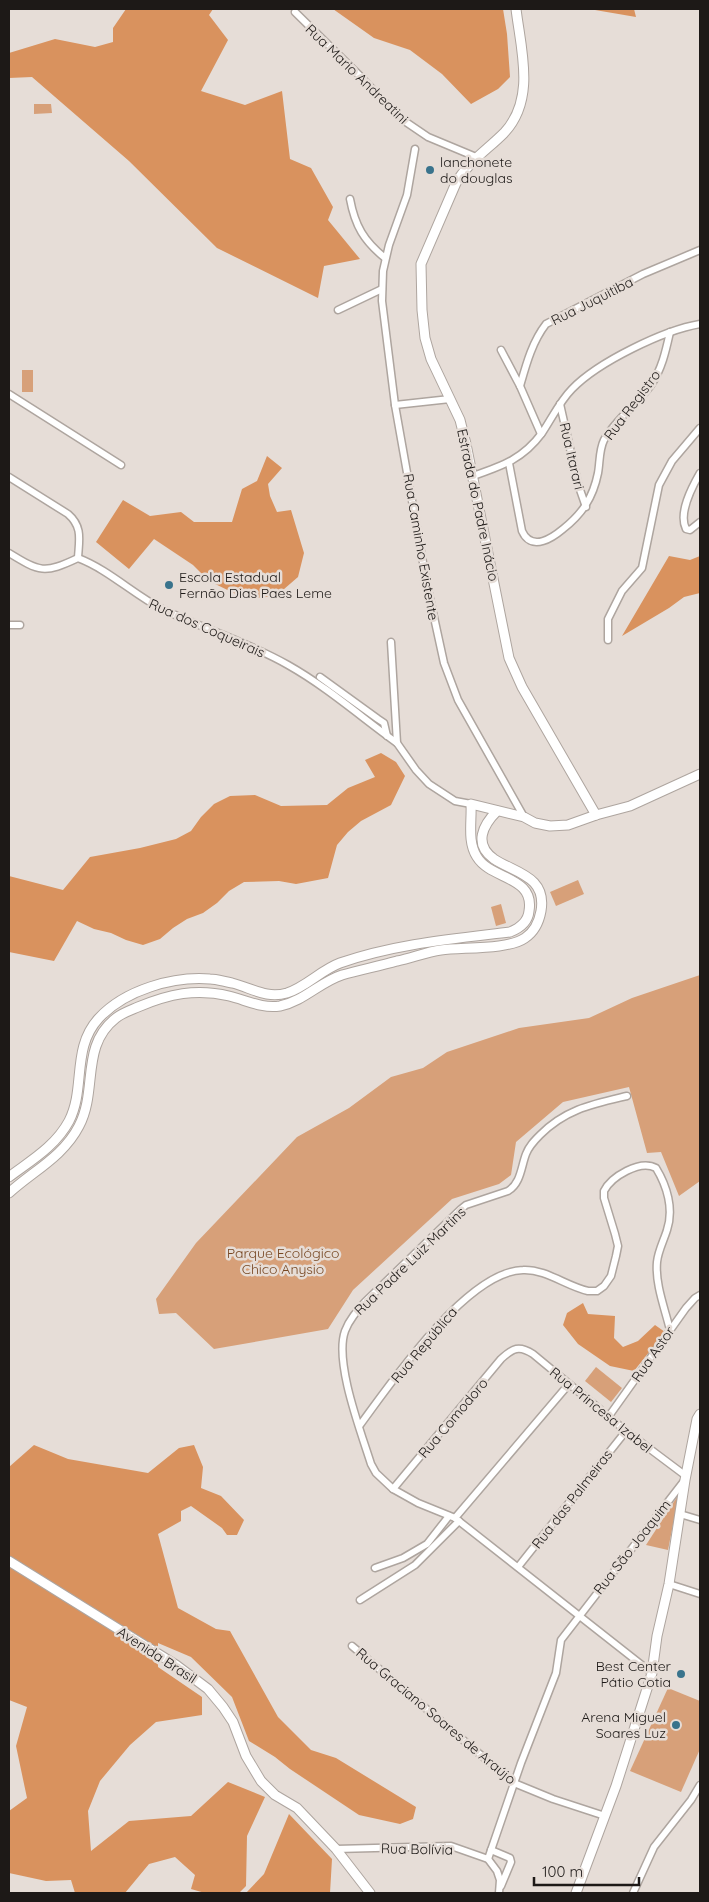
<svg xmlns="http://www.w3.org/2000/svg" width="709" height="1902" font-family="Quicksand,sans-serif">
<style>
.green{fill:#d7a079}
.forest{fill:#d9925e}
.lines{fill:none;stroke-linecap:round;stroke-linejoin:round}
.street-casing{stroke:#aea59f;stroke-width:9}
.secondary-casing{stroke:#aea59f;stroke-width:11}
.street{stroke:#fff;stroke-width:6}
.secondary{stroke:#fff;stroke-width:9}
.poi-dot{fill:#39738c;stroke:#e6ddd7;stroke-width:2}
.labels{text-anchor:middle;stroke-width:5;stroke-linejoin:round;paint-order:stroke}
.street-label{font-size:14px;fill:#1d1917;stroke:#e6ddd7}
.poi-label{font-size:14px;fill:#1d1917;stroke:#e6ddd7;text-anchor:start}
.park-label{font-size:14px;fill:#774722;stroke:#e6ddd7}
</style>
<rect width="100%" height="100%" fill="#e6ddd7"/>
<g class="green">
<path d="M34,104H51L52,113L34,114Z"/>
<rect x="22" y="370" width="11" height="22"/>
<path d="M578,880L584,894L556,906L550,892Z"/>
<path d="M501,904L506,923L496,926L491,907Z"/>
<path d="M700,975V1181L679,1196L661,1152L647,1153L629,1087L563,1102L516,1142L511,1175L499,1184L452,1199L353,1290L328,1329L214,1349L176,1313L159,1314L156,1299L196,1243L297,1137L349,1108L391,1077L423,1068L447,1052L519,1028L589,1018L632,998Z"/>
<path d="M596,1367L622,1388L611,1402L585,1381Z"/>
<path d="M679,1494L668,1550L646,1545Z"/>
<path d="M668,1688L700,1701V1749L681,1792L630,1771Z"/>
</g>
<g class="forest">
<path d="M126,9H213L209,15L228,40L201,91L245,105L282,91L290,159L311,168L333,207L328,220L360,259L324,266L318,298L217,248L129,161L32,77L9,78V53L55,39L95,47L113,42V28Z"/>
<path d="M333,9H503L507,34L510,77L498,89L471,104L442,74L410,50L374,38Z"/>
<path d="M595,9H634L636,17L595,10Z"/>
<path d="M267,456L282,468L268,484L270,496L277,512L291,510L304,553L298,577L276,596L246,599L209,581L193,565L154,539L129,569L96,542L123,500L150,516L181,512L194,522H232L242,489L257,481Z"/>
<path d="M669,556L690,560L700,556V593L684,597L669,608L622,636Z"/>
<path d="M381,753L396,762L405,776L391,805L361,821L348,832L337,845L328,878L296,884L279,881L244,882L229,891L217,903L203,913L187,919L173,928L160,939L143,945L126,940L111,933L94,929L77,921L54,961L9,952V876L63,890L90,857L140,848L176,839L191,831L201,817L214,804L230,796L255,795L281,806L327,805L348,788L375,777L365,760Z"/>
<path d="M583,1303L588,1314L615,1316L614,1338L623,1347L638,1341L655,1325L665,1332L634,1371L610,1366L578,1344L563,1325L567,1313Z"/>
<path d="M34,1445L68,1459L148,1473L179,1448L194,1445L203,1467L201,1488L221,1496L244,1520L237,1535H227L222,1528L191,1506L181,1511V1521L158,1534L178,1608L216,1629L230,1631L278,1717L311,1750L336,1758L416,1807L413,1819L400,1824L359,1815L290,1769L275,1757L249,1741L232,1697L191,1657L158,1643V1667L202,1697V1715L156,1722L130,1745L100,1781L88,1811L91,1851L129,1821L191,1816L228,1782L265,1797L247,1836L246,1886L239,1893H205L191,1889L195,1875L175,1857L149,1864L125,1893H75L71,1880L46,1881L9,1873V1811L27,1798L16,1746L27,1707L9,1700V1467Z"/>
<path d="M289,1814L332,1859L330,1893H246L264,1874Z"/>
</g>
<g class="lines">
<g class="street-casing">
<g id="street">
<path d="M295,12L360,76L400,118L428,137L476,157"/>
<path d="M415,149L407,195L389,245L383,271L382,301L395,405L427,585L444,663L458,700L524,817"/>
<path d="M350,199C355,226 364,241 385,258"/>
<path d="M338,310L382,289"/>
<path d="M501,350L520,386L541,434"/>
<path d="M520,386C526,365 532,342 546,324L643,274L700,250"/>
<path d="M9,394L121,465"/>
<path d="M560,404L578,484L586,507"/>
<path d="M395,405L450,399"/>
<path d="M509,463L522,531C526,540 533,544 543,541C550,539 557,534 563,529C582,514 593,498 598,473C600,462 599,450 604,440C616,419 637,404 651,385C662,369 666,350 670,332"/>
<path d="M700,473C692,487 678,513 686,529L690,530L700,522"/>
<path d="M473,476C502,466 523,459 542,433C552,418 560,401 572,389C598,362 664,330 700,324"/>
<path d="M9,477L68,514C83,527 79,540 78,558"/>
<path d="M9,553C40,572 44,574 78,558C109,570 133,594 162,609C204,629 248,642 288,665C327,687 361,717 397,743"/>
<path d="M9,625H20"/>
<path d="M608,640V619L622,591L642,568L659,485L672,461L700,428"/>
<path d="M391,642L397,743L416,770L429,784L455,801L471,804"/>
<path d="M320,677L378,719L384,723L387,736"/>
<path d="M627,1096C593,1104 566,1109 540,1135C534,1141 529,1146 526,1154C521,1167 521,1183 508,1191L466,1205L461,1209L365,1302C357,1311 349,1320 345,1331C334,1362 361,1432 371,1464L376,1473L393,1489L418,1503L455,1518L652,1673"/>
<path d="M609,1416L686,1308L695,1298L700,1295"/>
<path d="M360,1425C391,1383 467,1271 523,1270C546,1269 566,1286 588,1291H597L604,1286L611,1276L616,1256L618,1246L615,1234L604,1198V1191C611,1177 640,1159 656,1168C667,1186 674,1209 667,1230C664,1240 658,1251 657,1262C655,1284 665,1309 670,1330"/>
<path d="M393,1489L501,1359C513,1348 519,1345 533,1354L626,1431L686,1476"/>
<path d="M680,1514L700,1520"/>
<path d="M455,1518L569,1384"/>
<path d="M518,1567L626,1431"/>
<path d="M375,1568L403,1558L427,1544L449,1516"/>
<path d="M669,1584L700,1594"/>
<path d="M360,1600L415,1565L459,1521"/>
<path d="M352,1646L514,1783L553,1799L605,1816"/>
<path d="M336,1849L451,1846L488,1859L497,1871L500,1880L499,1893"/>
<path d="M491,1850L510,1858L511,1862L501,1886"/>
<path d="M488,1859L521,1763L556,1673L561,1640L684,1481"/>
<path d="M633,1893L654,1847L691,1800L700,1785"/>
</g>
</g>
<g class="secondary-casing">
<g id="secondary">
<path d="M516,9C521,50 536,99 504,133C487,150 468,162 456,183L421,264L422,310L425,338L431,359L460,420L466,444L509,658L522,687L596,815"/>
<path d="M9,1177C30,1161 55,1147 69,1121C86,1088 71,1048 99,1018C125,990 173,976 210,979C217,979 225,982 232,983C252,988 266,999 287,993C306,987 321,970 340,963C395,944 452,939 510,932C520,928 528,922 529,911C535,876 491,880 477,857C467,842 472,821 471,804L524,817L535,823L550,826L568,825L596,815L630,806L700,774"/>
<path d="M9,1193C33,1171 63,1157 79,1126C98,1090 80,1046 116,1018C122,1013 131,1010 138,1007C169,994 196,988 229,996C246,1000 262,1009 280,1006C304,1001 320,982 342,975C360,970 379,966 397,961C412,958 426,952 441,950C462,947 508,950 525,938C534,932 539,922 541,911C547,876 515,873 494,859C473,844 483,825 497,811"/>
<path d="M9,1561L176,1665L208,1689L223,1707L233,1722L246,1756L261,1781L275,1795L297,1808L336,1849L370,1893"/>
<path d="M576,1893L616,1786L652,1673L657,1636L669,1584L685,1480L697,1419L700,1414"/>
</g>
</g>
<use href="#street" class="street"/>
<use href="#secondary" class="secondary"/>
</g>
<g class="poi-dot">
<circle cx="430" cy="170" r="5"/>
<circle cx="169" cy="585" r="5"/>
<circle cx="681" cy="1674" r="5"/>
<circle cx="676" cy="1725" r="5"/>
</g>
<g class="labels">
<g class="street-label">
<text transform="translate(357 74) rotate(44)" y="5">Rua Mario Andreatini</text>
<text transform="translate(592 301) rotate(-27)" y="5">Rua Juquitiba</text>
<text transform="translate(632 405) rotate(-53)" y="5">Rua Registro</text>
<text transform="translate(572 456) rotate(77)" y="5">Rua Itarari</text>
<text transform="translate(478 505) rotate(78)" y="5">Estrada do Padre Inácio</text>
<text transform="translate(421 547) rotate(80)" y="5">Rua Caminho Existente</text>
<text transform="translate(207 628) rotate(24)" y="5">Rua dos Coqueirais</text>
<text transform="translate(410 1261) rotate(-44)" y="5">Rua Padre Luiz Martins</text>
<text transform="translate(424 1345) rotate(-50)" y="5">Rua República</text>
<text transform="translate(653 1354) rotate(-55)" y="5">Rua Astor</text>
<text transform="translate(601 1410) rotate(39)" y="5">Rua Princesa Izabel</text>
<text transform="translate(453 1418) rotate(-50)" y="5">Rua Comodoro</text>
<text transform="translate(572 1499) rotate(-52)" y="5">Rua das Palmeiras</text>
<text transform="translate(632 1547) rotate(-52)" y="5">Rua São Joaquim</text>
<text transform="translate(157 1655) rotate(33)" y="5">Avenida Brasil</text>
<text transform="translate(436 1716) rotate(40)" y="5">Rua Graciano Soares de Araújo</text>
<text transform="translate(417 1849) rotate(1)" y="5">Rua Bolívia</text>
</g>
<g class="poi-label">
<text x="440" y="167">lanchonete<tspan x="440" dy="16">do douglas</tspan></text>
<text x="179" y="582">Escola Estadual<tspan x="179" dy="16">Fernão Dias Paes Leme</tspan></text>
<text x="671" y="1671" text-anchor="end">Best Center<tspan x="671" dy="16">Pátio Cotia</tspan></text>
<text x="666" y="1722" text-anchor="end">Arena Miguel<tspan x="666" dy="16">Soares Luz</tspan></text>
</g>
<g class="park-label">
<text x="283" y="1258">Parque Ecológico<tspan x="283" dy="16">Chico Anysio</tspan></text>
</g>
</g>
<rect width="709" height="1902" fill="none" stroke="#1d1917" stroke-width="20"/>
<path d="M534 1877v8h105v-8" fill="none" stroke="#1d1917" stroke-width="2.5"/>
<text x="542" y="1877" font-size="15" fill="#1d1917" stroke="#e6ddd7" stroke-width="4" paint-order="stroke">100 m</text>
</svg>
